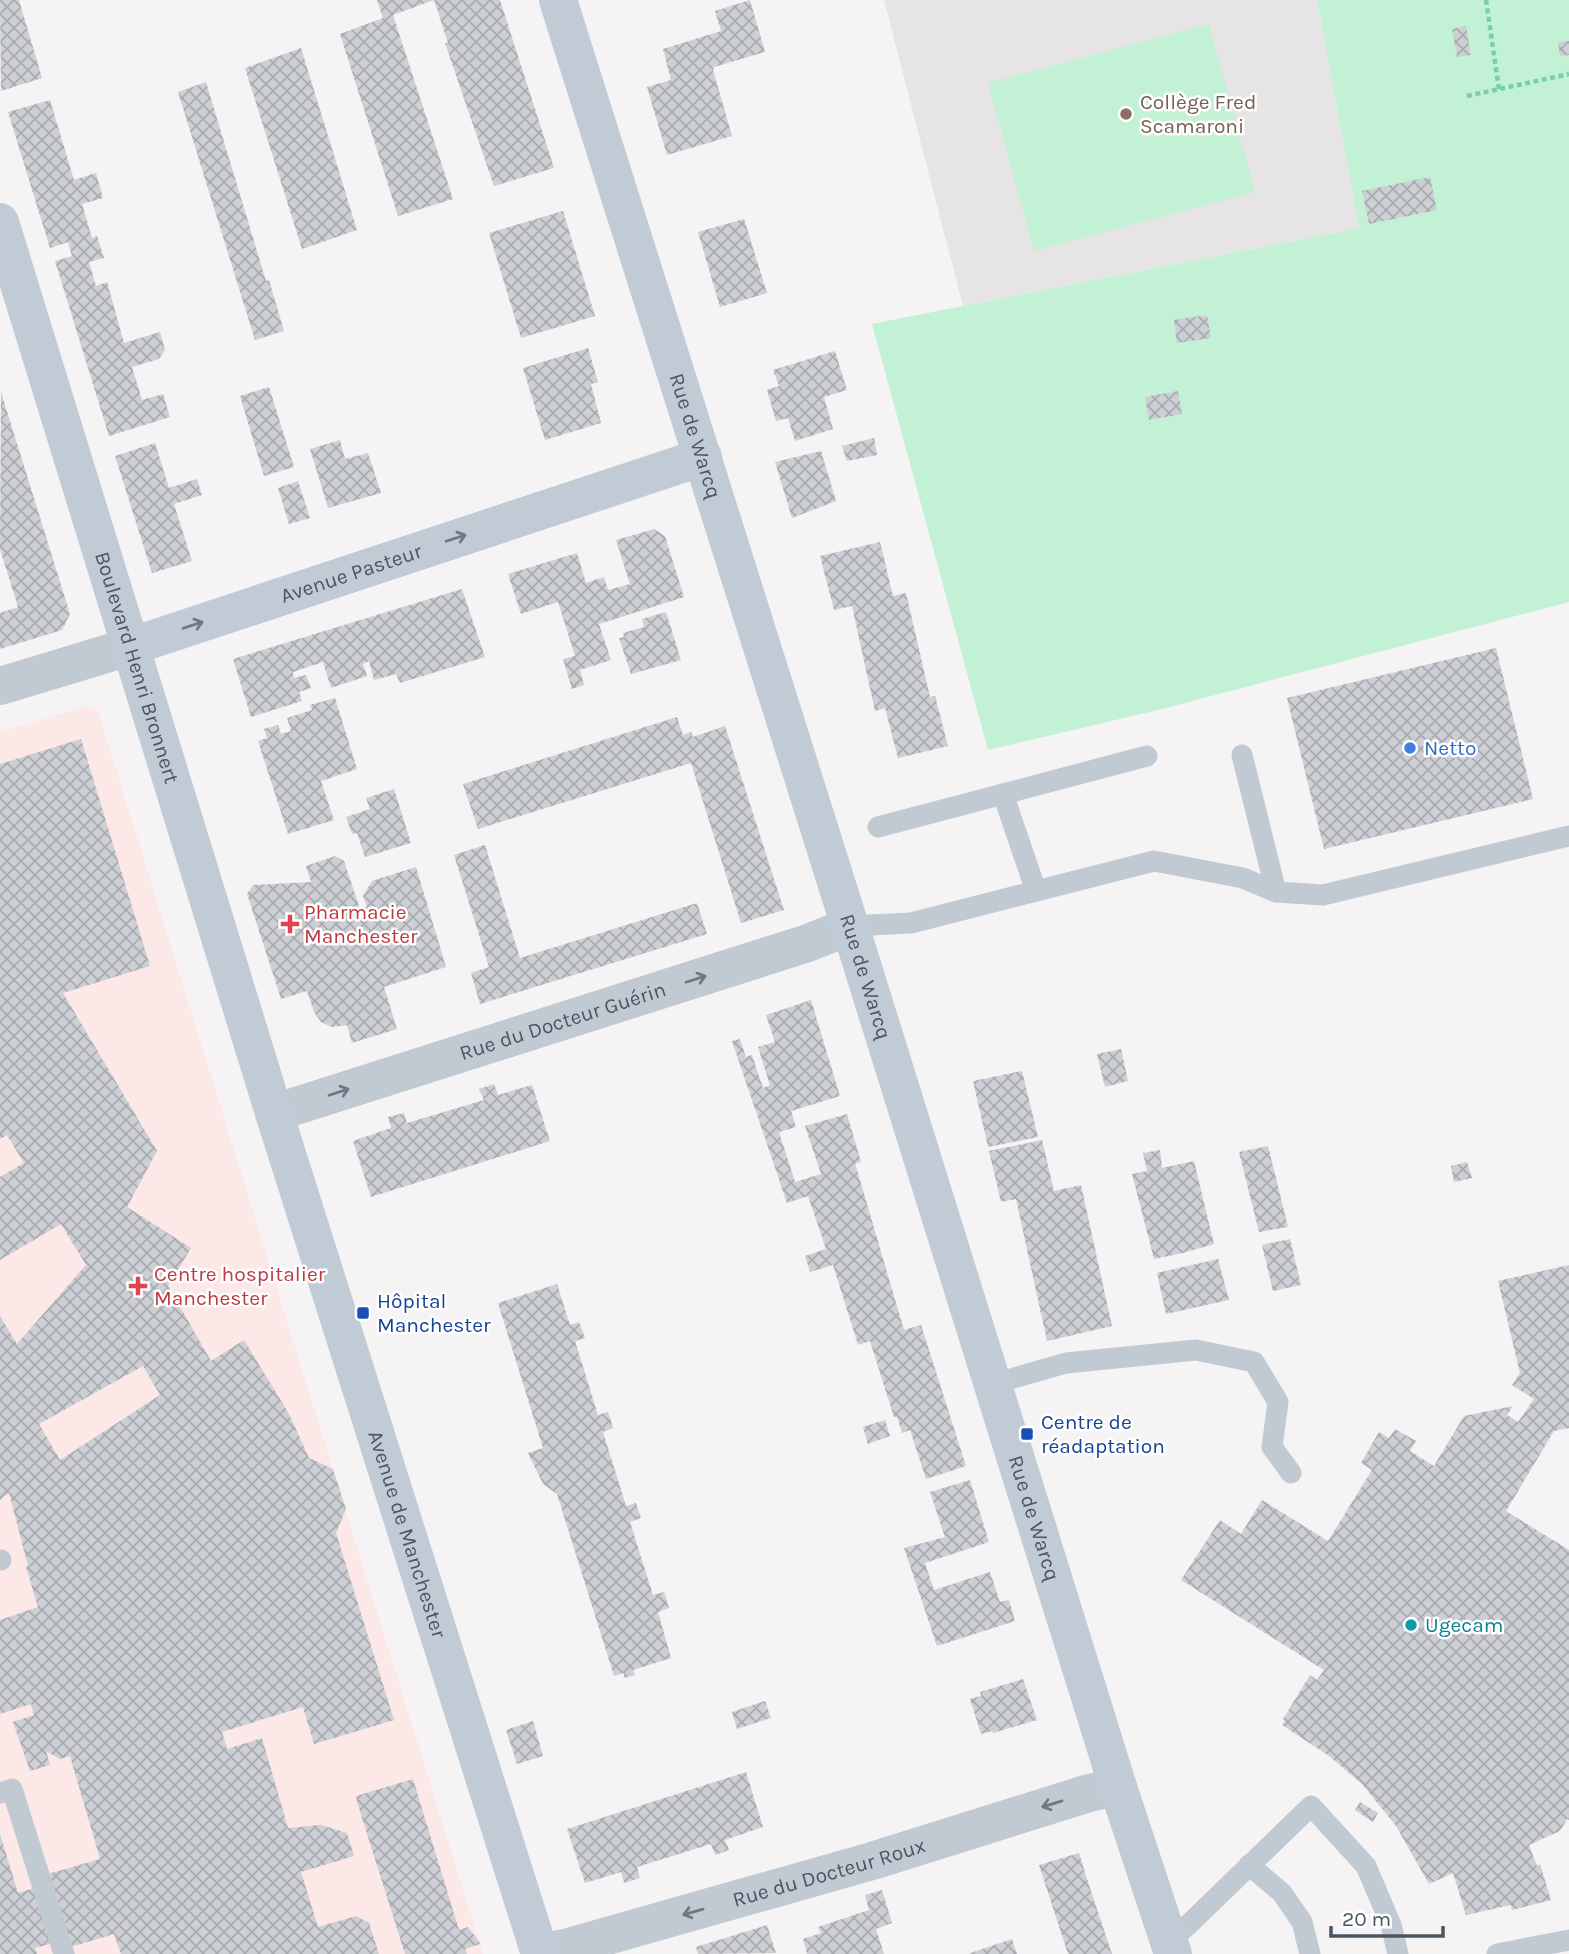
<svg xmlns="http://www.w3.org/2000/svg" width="1569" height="1954" font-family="Karla,sans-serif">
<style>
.education{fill:#e6e4e5}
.medical{fill:#fce8e6}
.green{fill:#c3f1d5}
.building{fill:url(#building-cross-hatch);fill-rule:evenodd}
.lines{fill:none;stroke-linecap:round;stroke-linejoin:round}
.path{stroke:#7ad0a6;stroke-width:4.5;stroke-dasharray:5 3.5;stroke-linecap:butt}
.lane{stroke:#c1cad2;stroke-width:21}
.street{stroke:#c1cad2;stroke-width:38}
.secondary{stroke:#c1cbd6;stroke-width:38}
.oneway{stroke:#6e7984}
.oneway2{stroke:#6e7983}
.education-dot{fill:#8d6e63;stroke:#fff;stroke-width:2.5}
.shop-dot{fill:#3f7fe0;stroke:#fff;stroke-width:2.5}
.health-dot{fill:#e0444e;stroke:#fff;stroke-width:2.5}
.transit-dot{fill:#1a4fb4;stroke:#fff;stroke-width:2.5}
.culture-dot{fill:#0f9aa8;stroke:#fff;stroke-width:2.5}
.labels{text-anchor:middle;stroke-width:5;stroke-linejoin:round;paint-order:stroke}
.education-label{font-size:21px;fill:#785e54;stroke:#fff;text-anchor:start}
.street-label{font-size:21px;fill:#4a5661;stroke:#fff}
.shop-label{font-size:21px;fill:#366cbe;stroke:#fff;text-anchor:start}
.health-label{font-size:21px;fill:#be3a42;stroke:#fff;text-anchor:start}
.transit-label{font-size:21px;fill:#164399;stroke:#fff;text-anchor:start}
.culture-label{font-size:21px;fill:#0d838f;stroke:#fff;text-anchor:start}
</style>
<defs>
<pattern id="building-cross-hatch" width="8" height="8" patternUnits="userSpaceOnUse" patternTransform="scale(1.75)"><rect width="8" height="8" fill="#cdcfd5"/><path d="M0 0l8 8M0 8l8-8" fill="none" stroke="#a8abb0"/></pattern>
</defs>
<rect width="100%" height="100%" fill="#f5f3f3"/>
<path class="education" d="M884,0H1317L1359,228L963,306Z"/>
<path class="medical" d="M87,706L98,711L483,1954H0V732Z"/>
<g class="green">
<path d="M1317,0H1569V602L1162,709L988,750L872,324L1359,228Z"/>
<path d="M1209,24L1255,192L1034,251L988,83Z"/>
</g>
<g class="building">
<path d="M0,0H19L42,78L1,91Z"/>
<path d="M377,0H500L554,168L494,186L445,43H448L434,0L393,15L453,199L398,216L340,34L383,18Z"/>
<path d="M750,0L765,52L714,67L713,70L732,136L667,155L647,87L671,80L663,49L721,31L715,11Z"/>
<path d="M1466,26L1471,55L1457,57L1452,29Z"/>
<path d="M1569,41V55L1560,56L1558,42Z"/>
<path d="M301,48L357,230L302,249L245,68Z"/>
<path d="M206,82L266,281L269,280L284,331L255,340L178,92Z"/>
<path d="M50,100L74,180L96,173L103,198L82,204L92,238L97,236L104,258L89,262L96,286L107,282L124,343L160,332L165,350L159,359L132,367L142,400L163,394L170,417L109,436L55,261L72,256L68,242L50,248L8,112Z"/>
<path d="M1430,177L1437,210L1369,224L1362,191Z"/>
<path d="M563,211L595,316L521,338L489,233Z"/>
<path d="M744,219L767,293L720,307L698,232Z"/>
<path d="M1207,315L1211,338L1177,343L1174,320Z"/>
<path d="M588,348L598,382L591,384L601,423L545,440L523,368Z"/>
<path d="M835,351L847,390L824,397L833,429L795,441L788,418L776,421L767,390L779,386L773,370Z"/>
<path d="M269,387L294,467L264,476L240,396Z"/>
<path d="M1178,391L1182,414L1149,420L1145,397Z"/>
<path d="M1,392L70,614L62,630L0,649V613L18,607L0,549Z"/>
<path d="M874,438L877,455L847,461L842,446Z"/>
<path d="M340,440L345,459L368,453L381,493L328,508L310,449Z"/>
<path d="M155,443L169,488L197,479L202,495L174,504L192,561L152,573L115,456Z"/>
<path d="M821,451L836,501L792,518L775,462Z"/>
<path d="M298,481L310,518L289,524L278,488Z"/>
<path d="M654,529L665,536L684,597L599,624L611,660L580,670L584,685L572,689L563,659L575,656L558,602L521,614L508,574L577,553L586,583L604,577L608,590L630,584L616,540Z"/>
<path d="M880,542L893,596L906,593L930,697L935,696L948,746L898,758L885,708L875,711L852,606L834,610L820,556Z"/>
<path d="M462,589L485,657L400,683L396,674L374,680L369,661L363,664L367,676L331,688L323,662L293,672L294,678L306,675L311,688L299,692L302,701L251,717L233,659Z"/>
<path d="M666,612L681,660L631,674L619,638L624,637L623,633L644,627L642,619Z"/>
<path d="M1496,648L1533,799L1324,849L1287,698Z"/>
<path d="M335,698L357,769L321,781L334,820L288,834L258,741L267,738L264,729L278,725L281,734L291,731L287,718L312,710L310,705Z"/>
<path d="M677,717L683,735L691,732L693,737L725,726L784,910L741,923L691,763L478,829L463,784Z"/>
<path d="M81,739L150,966L63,993L157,1151L127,1207L191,1248L168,1286L211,1361L244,1340L289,1414L309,1458L333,1469L346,1509L336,1533L394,1720L314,1744L303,1707L222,1732L227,1749L262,1738L288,1828L321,1825L347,1833L354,1856L301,1872L318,1927L356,1916L369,1923L379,1954H121L114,1934L64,1949L61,1941L35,1948L37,1954H0V1834L18,1893L44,1885L41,1876L100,1859L70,1756L60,1759L46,1751L50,1765L30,1771L13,1722L34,1715L31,1704L0,1714V1620L38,1607L26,1567L28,1566L9,1493L0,1500V1316L17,1344L86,1265L61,1224L0,1260V1177L24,1163L7,1135L0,1139V764ZM143,1366L160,1395L60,1460L39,1424Z"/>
<path d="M394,789L411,843L365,857L357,833L352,834L346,817L370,809L366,798Z"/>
<path d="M485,845L520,958L697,903L707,934L480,1004L471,973L489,967L454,855Z"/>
<path d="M335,856L344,861L360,909L367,907L363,896L372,881L416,867L446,967L384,987L397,1029L352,1043L347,1025L332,1027L321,1022L314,1012L307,991L281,999L247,894L253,885L311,882L306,866Z"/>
<path d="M811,1000L840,1096L791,1111L796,1127L779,1132L795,1182L821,1174L805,1126L847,1114L861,1162L855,1163L904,1330L921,1325L966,1466L926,1479L910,1430L902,1433L897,1417H894L870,1341L858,1345L833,1265L810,1272L805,1256L826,1249L808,1196L787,1203L732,1041L740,1039L746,1057L752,1055L763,1088L770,1085L758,1047L775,1042L766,1015Z"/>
<path d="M1121,1049L1128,1081L1105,1087L1097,1054Z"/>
<path d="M1022,1071L1038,1137L988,1147L973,1081Z"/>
<path d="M494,1084L498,1095L532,1085L550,1141L371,1197L353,1141L391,1128L388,1117L404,1113L407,1123L484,1100L479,1089Z"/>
<path d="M1042,1140L1054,1191L1081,1185L1112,1326L1047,1341L1016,1199L1001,1202L989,1151Z"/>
<path d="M1268,1146L1288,1227L1259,1232L1239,1152Z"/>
<path d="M1160,1150L1162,1168L1194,1161L1214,1244L1183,1253L1154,1259L1132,1174L1147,1171L1143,1153Z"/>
<path d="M1467,1162L1472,1178L1454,1182L1451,1166Z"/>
<path d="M1290,1239L1301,1285L1273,1291L1262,1245Z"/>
<path d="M1218,1259L1229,1300L1166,1314L1157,1273Z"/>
<path d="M1569,1265V1428L1554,1431L1506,1511L1569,1550V1820L1567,1819L1560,1831L1529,1845L1537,1866L1540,1864L1551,1900L1512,1910L1511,1905L1466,1915L1453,1873L1429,1884L1396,1826L1362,1784L1329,1756L1282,1725L1285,1721L1283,1719L1310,1675L1317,1680L1324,1670L1181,1580L1220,1520L1241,1534L1262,1500L1328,1541L1372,1470L1361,1463L1379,1432L1389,1438L1395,1429L1416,1441L1410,1451L1434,1466L1464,1416L1513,1406L1507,1415L1518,1422L1534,1399L1512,1385L1520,1373L1498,1281Z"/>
<path d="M557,1284L570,1325L579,1322L585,1338L575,1341L598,1415L608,1412L611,1421L613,1428L603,1432L626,1506L636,1503L641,1518L630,1522L653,1595L664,1592L669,1608L658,1612L671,1658L633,1670L635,1675L624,1678V1673L614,1676L557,1494L543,1484L528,1453L543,1448L498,1303Z"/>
<path d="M885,1420L890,1436L868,1444L863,1427Z"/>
<path d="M970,1480L989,1542L925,1563L934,1590L990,1572L1000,1602L1009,1600L1015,1621L937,1646L904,1548L945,1537L930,1492Z"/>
<path d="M1023,1679L1037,1720L993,1733L992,1731L981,1734L970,1699L981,1696L980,1692Z"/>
<path d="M765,1701L771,1718L737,1729L732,1712Z"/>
<path d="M533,1721L543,1756L517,1764L506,1730Z"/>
<path d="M746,1772L763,1827L725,1840L729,1850L715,1855L711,1844L637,1867L640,1878L624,1883L621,1872L585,1883L567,1829Z"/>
<path d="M413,1779L459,1930L468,1927L479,1941L480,1944L465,1949L467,1954H405L357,1802L356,1796Z"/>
<path d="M1360,1802L1378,1813L1373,1822L1355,1810Z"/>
<path d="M1079,1853L1087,1879L1112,1954H1068L1039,1865Z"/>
<path d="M882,1890L892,1923L876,1929L884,1954H807L803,1939L821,1933L818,1927L869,1910L865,1895Z"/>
<path d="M767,1925L776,1953L698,1954L696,1947Z"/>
<path d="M1012,1939L1017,1954H968L982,1949Z"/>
</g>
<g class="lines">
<g class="path">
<path d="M1486,0L1499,89"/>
<path d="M1467,96L1569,74"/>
</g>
<g class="lane">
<path d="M1242,755L1276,892"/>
<path d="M1003,794L1036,891"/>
<path d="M878,827L1147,756"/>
<path d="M850,926L911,923L1154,861L1243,878L1276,892L1323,895L1569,836"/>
<path d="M993,1384L1066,1363L1196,1350L1254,1362L1278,1402L1272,1447L1291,1473"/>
<path d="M0,1560H1"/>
<path d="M0,1793L12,1789L64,1954"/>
<path d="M1249,1865L1282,1893L1302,1922L1310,1954"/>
<path d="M1169,1941L1187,1926L1311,1806L1366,1866L1391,1925L1398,1954"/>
<path d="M1497,1954L1569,1940"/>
</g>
<g class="street">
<path d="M0,686L129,647"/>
<path id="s1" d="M274,1113L808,943L850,926"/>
<path id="s2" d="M539,1953L565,1948L872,1861L1089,1793L1118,1787"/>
</g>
<g class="secondary">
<path id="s3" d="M558,0L850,926L1118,1787L1173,1954"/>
<path id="s4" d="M0,222L274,1113L540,1954"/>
<path id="s5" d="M129,647L703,457"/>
</g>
</g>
<defs><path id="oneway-shaft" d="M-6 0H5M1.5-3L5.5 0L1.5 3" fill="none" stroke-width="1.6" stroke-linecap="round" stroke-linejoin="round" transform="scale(1.75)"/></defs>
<g class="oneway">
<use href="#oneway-shaft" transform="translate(456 538) rotate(-18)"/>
<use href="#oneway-shaft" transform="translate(193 625) rotate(-18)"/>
</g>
<g class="oneway2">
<use href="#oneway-shaft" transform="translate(696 979) rotate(-18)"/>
<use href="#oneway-shaft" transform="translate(339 1092) rotate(-18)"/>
<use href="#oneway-shaft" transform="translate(1052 1804) rotate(163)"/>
<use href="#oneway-shaft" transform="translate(693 1912) rotate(164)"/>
</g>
<circle class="education-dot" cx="1126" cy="114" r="7"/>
<circle class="shop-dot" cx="1410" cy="748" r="7"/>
<g class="health-dot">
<path d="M286.5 913.5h7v7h7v7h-7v7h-7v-7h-7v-7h7z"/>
<path d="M134.5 1275.5h7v7h7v7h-7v7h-7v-7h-7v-7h7z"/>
</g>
<g class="transit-dot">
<rect x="356" y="1306" width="14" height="14" rx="3.5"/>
<rect x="1020" y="1427" width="14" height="14" rx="3.5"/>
</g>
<circle class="culture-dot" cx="1411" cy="1625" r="7"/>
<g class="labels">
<g class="education-label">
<text x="1140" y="109">Collège Fred<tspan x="1140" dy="24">Scamaroni</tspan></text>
</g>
<g class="street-label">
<text dy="7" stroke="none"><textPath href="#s3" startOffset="457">Rue de Warcq</textPath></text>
<text dy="7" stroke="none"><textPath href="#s5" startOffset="234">Avenue Pasteur</textPath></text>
<text dy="7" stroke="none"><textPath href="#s4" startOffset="466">Boulevard Henri Bronnert</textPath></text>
<text dy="7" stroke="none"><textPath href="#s3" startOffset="1024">Rue de Warcq</textPath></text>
<text dy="7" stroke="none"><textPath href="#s1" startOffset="303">Rue du Docteur Guérin</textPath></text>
<text dy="7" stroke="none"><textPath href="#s3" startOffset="1591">Rue de Warcq</textPath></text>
<text dy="7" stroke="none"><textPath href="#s4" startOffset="1374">Avenue de Manchester</textPath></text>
<text dy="7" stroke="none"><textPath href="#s2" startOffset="301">Rue du Docteur Roux</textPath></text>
</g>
<g class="shop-label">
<text x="1424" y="755">Netto</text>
</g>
<g class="health-label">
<text x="304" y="919">Pharmacie<tspan x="304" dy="24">Manchester</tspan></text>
<text x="154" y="1281">Centre hospitalier<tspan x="154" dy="24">Manchester</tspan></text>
</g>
<g class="transit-label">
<text x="377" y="1308">Hôpital<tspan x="377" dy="24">Manchester</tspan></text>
<text x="1041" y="1429">Centre de<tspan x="1041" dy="24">réadaptation</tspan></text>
</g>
<g class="culture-label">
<text x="1425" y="1632">Ugecam</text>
</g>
</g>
<path d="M1331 1926v10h112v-10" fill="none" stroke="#4a5661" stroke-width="3.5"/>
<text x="1342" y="1926" font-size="21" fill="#4a5661" stroke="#ffffff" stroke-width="5" paint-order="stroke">20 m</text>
</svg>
